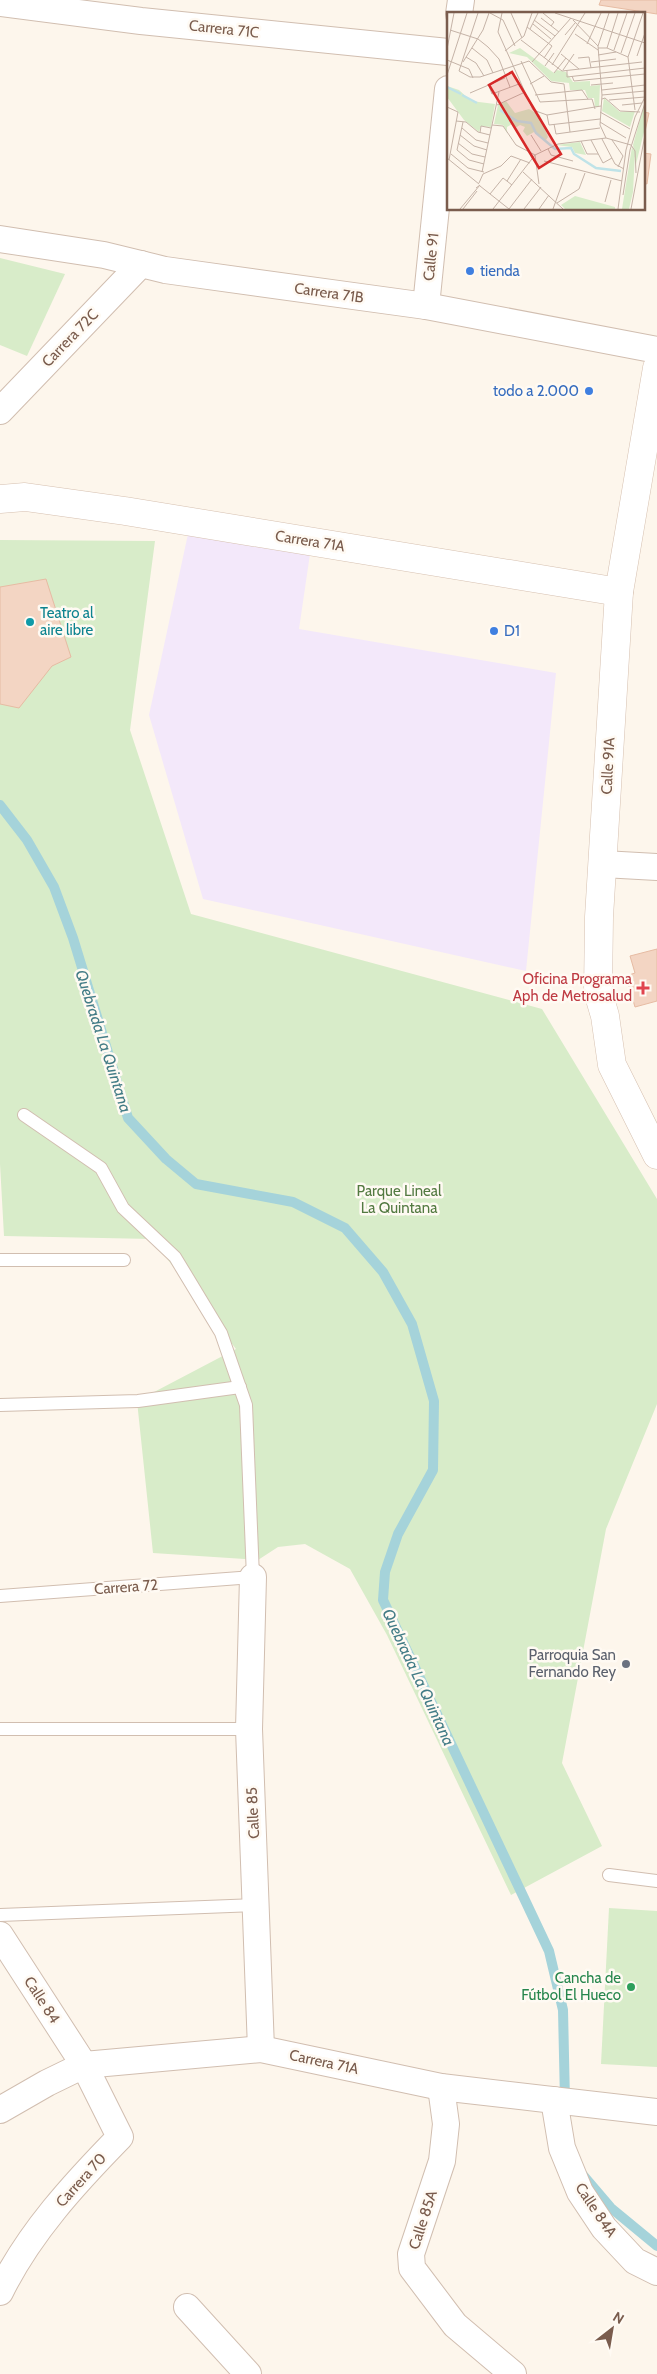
<svg xmlns="http://www.w3.org/2000/svg" width="657" height="2374" font-family="Cabin,sans-serif">
<style>
.education{fill:#f3e8fa}
.green{fill:#d8ecc9}
.lines{fill:none;stroke-linecap:round;stroke-linejoin:round}
.stream{stroke:#a5d3da;stroke-width:10}
.building{fill:#f3d5c3;stroke:#e6bba3}
.lane-casing{stroke:#d1beb0;stroke-width:14}
.street-casing{stroke:#d1beb0;stroke-width:28}
.secondary-casing{stroke:#d6c0b0;stroke-width:29}
.lane{stroke:#fff;stroke-width:12}
.street{stroke:#fff;stroke-width:26}
.secondary{stroke:#fff;stroke-width:28}
.shop-dot{fill:#3f7fe0;stroke:#fffaf3;stroke-width:2}
.culture-dot{fill:#0f9aa8;stroke:#fffaf3;stroke-width:2}
.health-dot{fill:#e0444e;stroke:#fffaf3;stroke-width:2}
.worship-dot{fill:#6b7280;stroke:#fffaf3;stroke-width:2}
.leisure-dot{fill:#2e9e5b;stroke:#fffaf3;stroke-width:2}
.labels{text-anchor:middle;stroke-width:5;stroke-linejoin:round;paint-order:stroke}
.street-label{font-size:15px;fill:#7a5c4d;stroke:#fffaf3}
.shop-label{font-size:15px;fill:#366cbe;stroke:#fffaf3;text-anchor:start}
.culture-label{font-size:15px;fill:#0d838f;stroke:#fffaf3;text-anchor:start}
.health-label{font-size:15px;fill:#be3a42;stroke:#fffaf3;text-anchor:end}
.park-label{font-size:15px;fill:#537a41;stroke:#fffaf3}
.worship-label{font-size:15px;fill:#5b616d;stroke:#fffaf3;text-anchor:end}
.leisure-label{font-size:15px;fill:#27864d;stroke:#fffaf3;text-anchor:end}
.water-label{font-size:16px;font-style:italic;fill:#437c86;stroke:#fffaf3}
.inset-river{fill:none;stroke:#bfe3e8;stroke-width:2.5}
.inset-road{fill:none;stroke:#c5b3a7;stroke-width:1}
.view{fill:#d62828;fill-opacity:0.15;stroke:#d62828;stroke-width:2.5}
.inset-edge{fill:none;stroke:#7a5c4d;stroke-width:2.5}
</style>
<rect width="100%" height="100%" fill="#fdf6ec"/>
<path class="education" d="M188,534L310,554L299,629L556,673L526,971L203,899L149,715Z"/>
<g class="green">
<path d="M0,258L65,274L27,356L0,345Z"/>
<path d="M0,540L155,541L130,730L191,914L542,1009L657,1199V1404L606,1529L562,1763L602,1846L511,1895L387,1635L350,1569L305,1544L278,1547L258,1560L153,1553L137,1401L236,1349L152,1239L4,1236L0,1164Z"/>
<path d="M609,1908L657,1911V2067L601,2064Z"/>
</g>
<g class="lines">
<g class="stream">
<path d="M0,805L27,840L54,887L73,938L128,1118L166,1159L196,1184L293,1202L345,1228L383,1272L412,1324L434,1401L433,1470L398,1534L385,1572L383,1600L549,1951L563,2010L565,2101"/>
<path d="M582,2174L611,2208L657,2246"/>
</g>
</g>
<g class="building">
<path d="M601,0H657V14L599,5Z"/>
<path d="M643,112L649,113L643,141Z"/>
<path d="M643,153L651,154L647,184L643,183Z"/>
<path d="M46,579L71,657L52,666L19,708L0,704V587Z"/>
<path d="M657,949V1001L635,1007L626,976L635,973L630,956Z"/>
</g>
<g class="lines">
<g class="lane-casing">
<g id="lane">
<path d="M0,1260H124"/>
<path d="M0,1405L138,1401L240,1387"/>
<path d="M0,1596L253,1577L246,1405L221,1333L175,1257L123,1208L101,1168L24,1115"/>
<path d="M0,1729H249"/>
<path d="M609,1875L657,1881"/>
<path d="M0,1915L257,1905"/>
</g>
</g>
<g class="street-casing">
<g id="street">
<path d="M0,3L141,21L448,52"/>
<path d="M459,14L461,0"/>
<path d="M0,239L104,255L165,270L426,306L657,350"/>
<path d="M426,306L448,89"/>
<path d="M0,411L141,264"/>
<path d="M603,864L657,867"/>
<path d="M253,1577L249,1729L261,2049"/>
<path d="M0,1935L84,2065L120,2137C74,2184 29,2233 0,2292"/>
<path d="M441,2087L446,2124L442,2161L411,2254L412,2268L455,2325L513,2374"/>
<path d="M554,2100L562,2148L580,2192L604,2228L635,2261L657,2272"/>
<path d="M0,2110L47,2083L84,2065L261,2049L441,2087L657,2112"/>
<path d="M187,2307L248,2374"/>
</g>
</g>
<g class="secondary-casing">
<g id="secondary">
<path d="M657,368L619,592L599,917L598,992L605,1016L612,1065L657,1155"/>
<path d="M0,499L25,497L125,511L619,592"/>
</g>
</g>
<use href="#lane" class="lane"/>
<use href="#street" class="street"/>
<use href="#secondary" class="secondary"/>
</g>
<g class="shop-dot">
<circle cx="470" cy="271" r="5"/>
<circle cx="589" cy="391" r="5"/>
<circle cx="494" cy="631" r="5"/>
</g>
<circle class="culture-dot" cx="30" cy="622" r="5"/>
<path class="health-dot" d="M640.5 980.5h5v5h5v5h-5v5h-5v-5h-5v-5h5z"/>
<circle class="worship-dot" cx="626" cy="1664" r="5"/>
<circle class="leisure-dot" cx="631" cy="1987" r="5"/>
<g class="labels">
<g class="street-label">
<text transform="translate(224 29) rotate(6)" y="5">Carrera 71C</text>
<text transform="translate(431 257) rotate(-84)" y="5">Calle 91</text>
<text transform="translate(329 293) rotate(8)" y="5">Carrera 71B</text>
<text transform="translate(70 338) rotate(-46)" y="5">Carrera 72C</text>
<text transform="translate(310 541) rotate(9)" y="5">Carrera 71A</text>
<text transform="translate(608 766) rotate(-87)" y="5">Calle 91A</text>
<text transform="translate(126 1587) rotate(-4)" y="5">Carrera 72</text>
<text transform="translate(253 1813) rotate(-93)" y="5">Calle 85</text>
<text transform="translate(42 2000) rotate(57)" y="5">Calle 84</text>
<text transform="translate(324 2062) rotate(12)" y="5">Carrera 71A</text>
<text transform="translate(81 2180) rotate(-48)" y="5">Carrera 70</text>
<text transform="translate(596 2210) rotate(56)" y="5">Calle 84A</text>
<text transform="translate(423 2220) rotate(-72)" y="5">Calle 85A</text>
</g>
<g class="shop-label">
<text x="480" y="276">tienda</text>
<text x="579" y="396" text-anchor="end">todo a 2.000</text>
<text x="504" y="636">D1</text>
</g>
<g class="culture-label">
<text x="40" y="618">Teatro al<tspan x="40" dy="17">aire libre</tspan></text>
</g>
<g class="health-label">
<text x="632" y="984">Oficina Programa<tspan x="632" dy="17">Aph de Metrosalud</tspan></text>
</g>
<g class="park-label">
<text x="399" y="1196">Parque Lineal<tspan x="399" dy="17">La Quintana</tspan></text>
</g>
<g class="worship-label">
<text x="616" y="1660">Parroquia San<tspan x="616" dy="17">Fernando Rey</tspan></text>
</g>
<g class="leisure-label">
<text x="621" y="1983">Cancha de<tspan x="621" dy="17">Fútbol El Hueco</tspan></text>
</g>
<g class="water-label">
<text transform="translate(104 1041) rotate(72)" y="6">Quebrada La Quintana</text>
<text transform="translate(419 1677) rotate(65)" y="6">Quebrada La Quintana</text>
</g>
</g>
<g transform="translate(447 12)">
<rect width="198" height="198" fill="#fdf6ec"/>
<path d="M73,36L107,61L110,58L119,60L126,70L143,69V74L153,73L152,95H148L147,86H141L138,78H123L122,71L104,69L80,45L62,41ZM0,74L12,78L24,89L48,92L44,115L34,114L32,120L17,108L0,85ZM157,86L173,100L188,99L183,115L155,99ZM59,89L68,101L82,97L93,103L101,125L99,128L87,120L80,124L76,119L78,115L73,113L68,116L65,112L60,115V121L56,113L47,112L51,93ZM197,93V120L189,152L186,133ZM133,130L139,143L128,141L125,135L109,133ZM185,135L188,141L186,180L182,197H175ZM128,184L168,195V197H118L114,193Z" fill="#d8ecc9"/>
<path class="inset-river" d="M0,75L14,82M15,83L30,91M53,98L70,109L84,111L89,121L108,137L124,136L127,142L149,156L174,159"/>
<path class="inset-road" d="M31,1L12,59L23,65H33L82,49L104,70L117,72L123,120M43,1L56,8L68,34M55,1L51,20L86,98L100,103L154,94M64,1L75,26M96,1L107,10L104,14M108,1L198,31M94,6L112,20M87,8L108,24M126,8L151,34M86,12L104,27M80,15L105,34L97,46M83,17L91,1M3,18L31,27L41,35L52,47L63,75M128,22L151,38M118,23L128,11M74,28L115,59L195,50M140,32L154,1M25,36L40,48L46,61M151,36H160L181,45M160,36L171,1M0,37L7,1M167,38L180,1M58,39L77,24L85,1M174,41L188,1M114,42L132,57M151,43L169,40M190,44L198,21M19,45L29,51L37,64M131,46L142,45L144,56M0,48L22,57L26,66M74,49L93,90L145,87L148,97M16,50L36,18L42,1M85,50L124,6M144,50L169,47M105,53L138,1M98,54L107,41M116,58L127,42M120,59V65L198,56M107,61L119,46M0,63L20,1M125,64L127,69L198,62M83,72L97,64M144,73L166,71M42,74L45,82L72,72M155,78L198,73M23,81L58,66M88,83L135,78L141,87M155,83L198,79M155,87L158,86L173,99L193,100M162,88L198,85M50,93L76,81M175,93L195,91M0,95L11,100L2,148M188,98L181,45L196,1M153,100L183,117M100,103L102,113L153,107M9,109L19,110L31,120L43,123M16,110L10,138L22,148L37,152M153,110L179,126M107,112L109,122L153,116M45,113L56,114L69,133L88,143M15,116L29,128L41,131M33,121L34,114L44,116M13,123L27,134L40,138M84,123L94,139M159,126L153,113L155,83L151,34L162,1M155,127L168,152L177,157M144,128L156,151L165,146M165,128L176,144L171,155M134,129L140,142H151M11,131L25,142L38,145M101,137L104,143L126,149M4,142L21,156L37,160M88,143L92,172M0,146L32,172M97,149L175,169M35,160L52,80M76,160L116,197M60,169L74,147M32,171L36,162L54,154L64,144L83,151M33,174L62,197M43,182L56,166L65,173M176,183L183,138L198,91M158,190L164,168M110,191L132,177L138,161M13,197L33,173L29,176M16,197L30,179M46,197L88,143L111,132L159,126L184,133L188,139L189,161M62,197L85,167M77,197L94,175M92,197L102,183M106,197L119,161M171,197L179,138L188,105L198,85M184,197L198,123"/>
<path class="view" d="M65,60L114,142L92,156L42,73Z"/>
<rect width="198" height="198" class="inset-edge"/>
</g>
<g transform="translate(612 2329) rotate(31)" stroke="#fffaf3" stroke-width="4" paint-order="stroke">
<path d="M0-4L9 19L0 12L-9 19Z" fill="#7a5c4d"/>
<text y="-8" font-size="14" font-weight="bold" text-anchor="middle" fill="#7a5c4d">N</text>
</g>
</svg>
